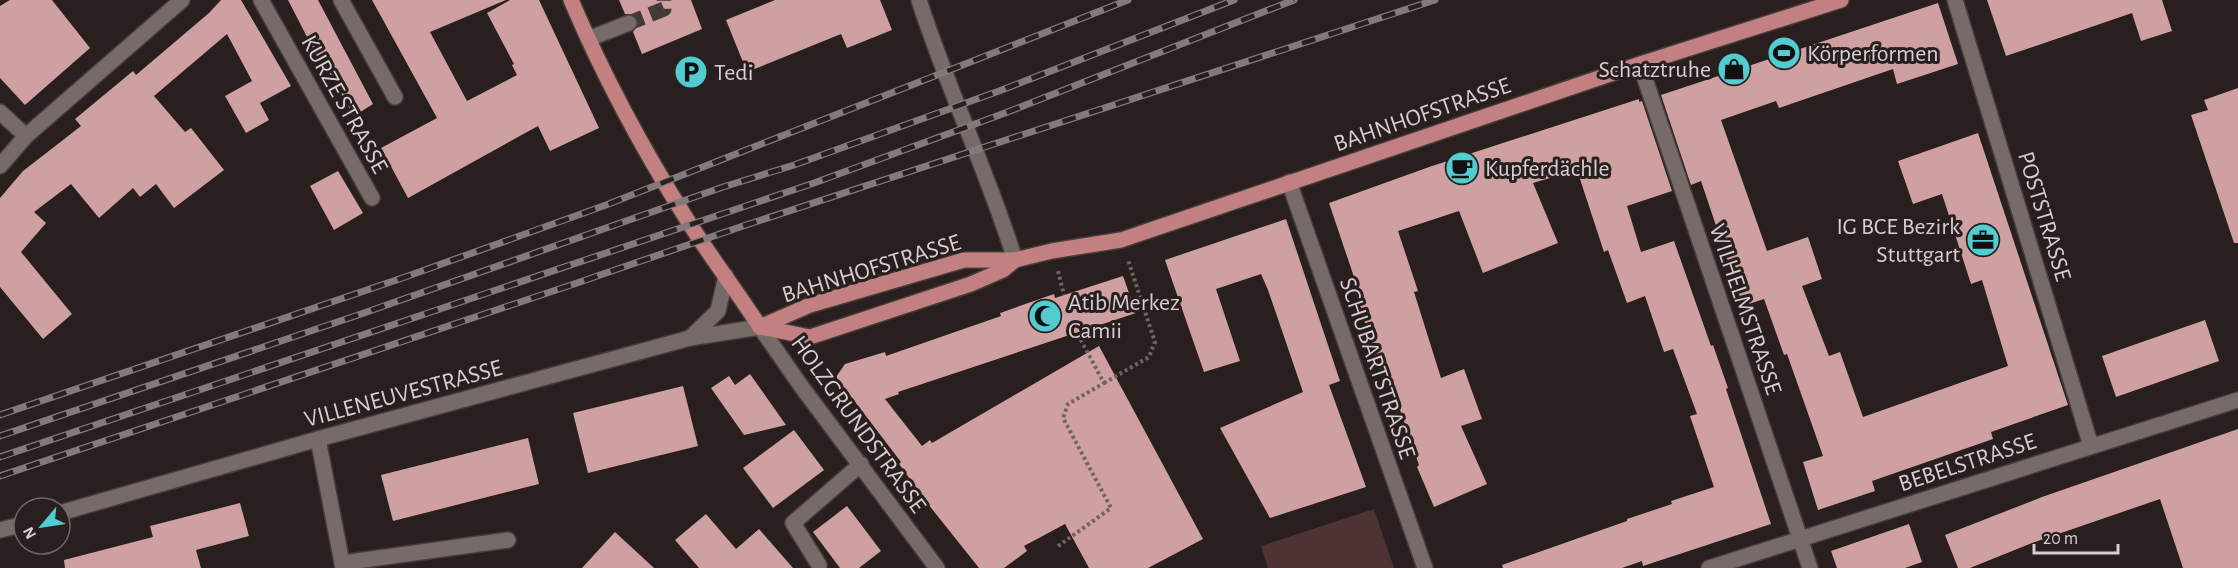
<svg xmlns="http://www.w3.org/2000/svg" width="2238" height="568" font-family="'Alegreya Sans',sans-serif">
<style>
.green{fill:#4d3333}
.building{fill:#cfa0a1}
.lines{fill:none;stroke-linecap:round;stroke-linejoin:round}
.minor-tunnel{stroke:#433939;stroke-width:15;stroke-dasharray:15 8;stroke-linecap:butt}
.minor-casing{stroke:#453c3c;stroke-width:18}
.major-casing{stroke:#453c3c;stroke-width:18}
.path{stroke:#6d6464;stroke-width:4;stroke-dasharray:3 3;stroke-linecap:butt}
.minor{stroke:#776b6a;stroke-width:15}
.major{stroke:#c38081;stroke-width:15}
.rail-casing{stroke:#837b7b;stroke-width:7}
.rail{stroke:#291f1f;stroke-width:4.5;stroke-dasharray:14;stroke-linecap:butt}
.labels{text-anchor:middle;stroke-width:6;stroke-linejoin:round;paint-order:stroke}
.poi-label{font-size:24px;fill:#d6cfcf;stroke:#291f1f;text-anchor:start}
.street-label{font-size:24px;fill:#d6cfcf;stroke:#291f1f}
</style>
<rect width="100%" height="100%" fill="#291f1f"/>
<path class="green" d="M1374,509L1394,568H1268L1261,546Z"/>
<g class="building">
<path d="M10,0H52L90,48L25,105L0,78V6Z"/>
<path d="M221,0H241L291,86L260,103L269,120L246,133L225,96L252,81L227,34L154,96L185,132L191,128L224,170L174,208L156,184L140,197L133,188L99,218L71,184L34,212L46,223L21,252L72,314L43,339L0,287V198L23,171L81,126L75,119L133,71L136,75L209,13Z"/>
<path d="M288,0H318L373,104L354,116L327,69L323,68Z"/>
<path d="M372,0H506L430,32L467,101L517,75L512,65L514,64L487,13L510,0H539L599,128L550,151L538,126L408,198L381,148L437,118Z"/>
<path d="M619,0H691L702,29L642,54L633,32L638,25V19L631,14H625Z"/>
<path d="M775,0H880L892,30L847,48L841,34L747,72L726,20Z"/>
<path d="M1987,0H2162L2172,31L2141,41L2132,13L2006,56Z"/>
<path d="M1938,3L1958,64L1897,84L1893,69L1779,108L1776,101L1721,120L1767,251L1808,237L1822,279L1802,286L1829,356L1840,352L1863,417L2008,366L1982,280L1971,284L1942,194L1913,204L1898,161L1978,133L2068,405L1991,432L1993,439L1872,481L1875,491L1818,510L1803,462L1823,456L1787,354L1784,355L1764,299L1743,306L1701,181L1691,185L1661,95Z"/>
<path d="M2238,88V243H2234L2191,115L2208,110L2204,100Z"/>
<path d="M1639,99V102L1642,101L1672,191L1627,206L1641,252L1674,241L1711,346L1713,345L1728,388L1726,389L1771,524L1643,566L1642,561L1622,568H1503L1502,565L1627,521V519L1672,504L1671,501L1714,487L1690,416L1697,414L1673,349L1664,352L1645,296L1627,303L1608,250L1604,252L1577,170L1533,183L1558,243L1483,273L1459,211L1398,231L1418,291L1414,292L1441,378L1464,369L1482,419L1461,426L1487,484L1434,507L1417,467L1419,465L1387,372L1381,374L1351,278L1354,277L1329,203L1432,166Z"/>
<path d="M338,171L363,213L334,230L310,186Z"/>
<path d="M1286,219L1340,381L1329,385L1366,487L1270,518L1220,428L1303,392L1268,290L1261,274L1216,289L1240,361L1204,372L1165,260Z"/>
<path d="M1123,276L1136,313L898,392L899,394L885,399L922,446L930,440L932,443L1099,346L1203,539L1148,568H1089L1065,524L1024,546L1027,551L1004,568H979L928,504L899,464L901,462L836,377L845,364L885,352L886,356L1001,316L1000,313L1054,294L1055,298Z"/>
<path d="M2205,320L2219,361L2116,397L2102,356Z"/>
<path d="M750,374L786,425L744,435L711,388L729,376L735,385Z"/>
<path d="M683,386L698,446L588,473L573,413Z"/>
<path d="M2238,429V568H2183L2160,499L2032,543L1970,568H1958L1945,535L2042,497Z"/>
<path d="M794,430L824,470L773,508L743,468Z"/>
<path d="M528,438L539,484L393,521L381,475Z"/>
<path d="M240,503L249,536L196,550L201,568H65L64,560L153,537L150,526Z"/>
<path d="M847,506L881,551L859,568H840L813,532Z"/>
<path d="M706,514L736,549L759,529L793,568H699L675,540Z"/>
<path d="M1909,524L1922,562L1905,568H1837L1831,551Z"/>
<path d="M615,532L654,568H582Z"/>
</g>
<g class="lines">
<path class="minor-tunnel" d="M629,23L664,9V0"/>
<g class="minor-casing">
<g id="minor">
<path d="M261,0L372,198"/>
<path d="M341,0L395,97"/>
<path d="M919,0C947,88 988,172 1015,260"/>
<path d="M1955,0L2091,446"/>
<path d="M588,39L629,23"/>
<path d="M1640,64L1810,568"/>
<path d="M0,112L26,136"/>
<path d="M0,166L26,136L182,0"/>
<path d="M1289,182L1425,568"/>
<path d="M690,338L718,311L726,276"/>
<path d="M318,439L343,568"/>
<path d="M60,513L318,439L657,347L690,338L760,327L801,386L937,568"/>
<path d="M0,530L24,524"/>
<path d="M342,563L508,540"/>
<path d="M819,565L793,523L861,464"/>
<path d="M1709,568L2238,400"/>
</g>
</g>
<g class="major-casing">
<g id="major">
<path d="M571,0C603,75 642,148 686,218C709,255 736,290 760,327"/>
<path d="M760,327L810,305L964,260H1015L1052,251L1121,240L1640,64L1841,0"/>
<path d="M760,327L810,337L971,284L1003,270L1015,260"/>
</g>
</g>
<g class="path">
<path d="M1058,271L1064,295"/>
<path d="M1104,383L1149,357L1155,342L1128,260"/>
<path d="M1058,546L1111,508L1063,418L1068,404L1104,383L1077,333"/>
</g>
<use href="#minor" class="minor"/>
<use href="#major" class="major"/>
<g class="rail-casing">
<g id="rail">
<path d="M0,415L408,276L606,205L1128,0"/>
<path d="M0,436L361,314L723,187L794,165L999,91L1234,0"/>
<path d="M0,457L814,183L1005,113L1294,0"/>
<path d="M0,476L574,284L743,226L1435,0"/>
</g>
</g>
<use href="#rail" class="rail"/>
</g>
<defs>
<g id="stadium-disc" transform="scale(1.725)"><circle r="9.5" fill="#52ccd0" stroke="#291f1f"/><path d="M0-5a6.5 5 0 1 0 0 10a6.5 5 0 1 0 0-10ZM-3.5-1.8h7v3.6h-7Z" fill="#111"/></g>
<g id="shop-disc" transform="scale(1.725)"><circle r="9.5" fill="#52ccd0" stroke="#291f1f"/><path d="M-5-2.5h2.3a2.7 3.5 0 0 1 5.4 0H5L5.5 6h-11ZM-1.5-2.5h3a1.5 2.3 0 0 0-3 0Z" fill="#111"/></g>
<g id="parking-disc" transform="scale(1.725)"><circle r="9.5" fill="#52ccd0" stroke="#291f1f"/><path d="M-3.5-5.5H1a3.5 3.5 0 0 1 0 7H-1V5.5H-3.5ZM-1-3.4V-.6H.8a1.4 1.4 0 0 0 0-2.8Z" fill="#111"/></g>
<g id="cafe-disc" transform="scale(1.725)"><circle r="9.5" fill="#52ccd0" stroke="#291f1f"/><path d="M-5.5-4.5H6V0H3Q3 3.5 0 3.5H-2.5Q-5.5 3.5-5.5 0ZM3-3.2v2h1.7v-2ZM-6 4.5H4V6H-6Z" fill="#111"/></g>
<g id="office-disc" transform="scale(1.725)"><circle r="9.5" fill="#52ccd0" stroke="#291f1f"/><path d="M-6-3h4V-5.5h4V-3h4V5H-6ZM-1-4.5V-3h2v-1.5ZM-6 0V1H6V0Z" fill="#111"/></g>
<g id="mosque-disc" transform="scale(1.725)"><circle r="9.5" fill="#52ccd0" stroke="#291f1f"/><path d="M3.5-4.9A6 6 0 1 0 3.5 4.9A5 5 0 1 1 3.5-4.9Z" fill="#111"/></g>
</defs>
<g fill-rule="evenodd">
<use href="#stadium-disc" x="1784" y="53"/>
<use href="#shop-disc" x="1734" y="69"/>
<use href="#parking-disc" x="691" y="72"/>
<use href="#cafe-disc" x="1462" y="168"/>
<use href="#office-disc" x="1983" y="240"/>
<use href="#mosque-disc" x="1045" y="316"/>
</g>
<g class="labels">
<g class="poi-label">
<text x="1807" y="61">Körperformen</text>
<text x="1711" y="77" text-anchor="end">Schatztruhe</text>
<text x="714" y="80">Tedi</text>
<text x="1485" y="176">Kupferdächle</text>
<text x="1960" y="234" text-anchor="end">IG BCE Bezirk<tspan x="1960" dy="28">Stuttgart</tspan></text>
<text x="1068" y="310">Atib Merkez<tspan x="1068" dy="28">Camii</tspan></text>
</g>
<g class="street-label">
<text transform="translate(345 104) rotate(61)" y="8">KURZE STRASSE</text>
<text transform="translate(1422 114) rotate(-19)" y="8">BAHNHOFSTRASSE</text>
<text transform="translate(2045 216) rotate(73)" y="8">POSTSTRASSE</text>
<text transform="translate(871 268) rotate(-17)" y="8">BAHNHOFSTRASSE</text>
<text transform="translate(1746 309) rotate(71)" y="8">WILHELMSTRASSE</text>
<text transform="translate(1378 368) rotate(71)" y="8">SCHUBARTSTRASSE</text>
<text transform="translate(403 393) rotate(-15)" y="8">VILLENEUVESTRASSE</text>
<text transform="translate(859 424) rotate(54)" y="8">HOLZGRUNDSTRASSE</text>
<text transform="translate(1967 462) rotate(-18)" y="8">BEBELSTRASSE</text>
</g>
</g>
<g transform="translate(42 526) rotate(241)"><circle r="28" fill="#291f1f" stroke="#6e6565" stroke-width="1.5"/>
<path d="M0-4.5L10 22L0 15L-10 22Z" fill="#52ccd0"/>
<text y="-9" font-size="16" font-weight="bold" text-anchor="middle" fill="#d6cfcf">N</text>
</g>
<path d="M2034 544v9h84v-9" fill="none" stroke="#d6cfcf" stroke-width="3"/>
<text x="2043" y="544" font-size="18" fill="#d6cfcf" stroke="#291f1f" stroke-width="4.5" paint-order="stroke">20 m</text>
</svg>
